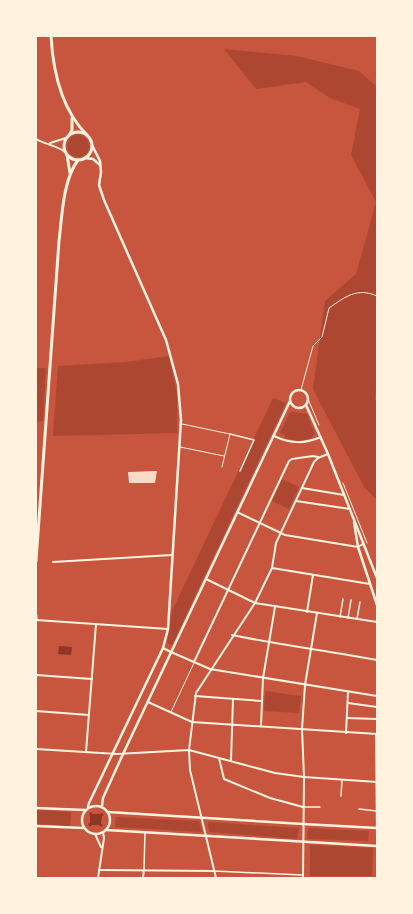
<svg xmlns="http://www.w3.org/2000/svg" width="413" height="914" font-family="Rubik,sans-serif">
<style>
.green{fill:#ae4732}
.water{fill:#8f3625}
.building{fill:#f7dbc8}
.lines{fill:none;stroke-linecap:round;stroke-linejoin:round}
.path{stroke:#fff3e0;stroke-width:1}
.service{stroke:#fff3e0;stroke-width:1}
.pedestrian{stroke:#fff3e0;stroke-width:1.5}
.minor{stroke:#fff3e0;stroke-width:2}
.tertiary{stroke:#fff3e0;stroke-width:2.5}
.primary{stroke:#fff3e0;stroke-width:3}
</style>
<rect width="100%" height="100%" fill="#c8553d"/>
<g class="green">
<path d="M224,49L297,56L359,71L377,87V389L376,388L375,399L377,403V500L364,487L313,389L325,301L356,274L376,202L351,155L360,109L330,98L306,82L256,89Z"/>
<circle cx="78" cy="146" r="11"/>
<path d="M169,356L177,394V433L53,436L58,366L126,362Z"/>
<path d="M36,368H46L43,421L36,422Z"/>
<path d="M273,398L286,403L172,645L167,643L172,611Z"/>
<path d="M290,412L307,414L315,434L312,436L313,438L299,441L284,438L285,435L280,433Z"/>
<path d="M282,479L299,487L289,509L272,501Z"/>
<path d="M265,691L301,696L299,713L264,711Z"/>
<path d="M36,810L71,812L70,826L36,824Z"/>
<path d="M116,817L199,821L202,832L115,827Z"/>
<path d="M208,822L299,828L297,839L209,832Z"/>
<path d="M308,828L369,831L368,841L307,839Z"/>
<path d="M310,845L373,848L372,876H310Z"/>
</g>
<g class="water">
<path d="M59,646L72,647L71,655L58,654Z"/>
<path d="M91,812L93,814H100L102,813L104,815L102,816L101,824L103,825L101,827L99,825H92L90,827L88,824L90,823V815L89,814Z"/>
</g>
<path class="building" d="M157,471L155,483H129L128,472Z"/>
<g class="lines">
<g class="path">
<path d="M301,390L313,346L322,337L329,308C345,297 357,287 377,296"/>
<path d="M308,399L319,425"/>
<path d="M343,483L367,543"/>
</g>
<g class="service">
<path d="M182,424L230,434L222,467"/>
<path d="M180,447L224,456"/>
<path d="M171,712L194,663"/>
</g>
<g class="pedestrian">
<path d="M230,434L254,440L240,471"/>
<path d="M340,617L343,599"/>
<path d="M348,618L351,600"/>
<path d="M357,619L360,602"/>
<path d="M341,796L342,780"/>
<path d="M304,807H320"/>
<path d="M359,809L377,811"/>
<path d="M144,869L145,832"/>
<path d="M214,871L302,875"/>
</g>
<g class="minor">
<path d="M36,139C46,145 56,145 65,152"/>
<path d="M50,143L66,138"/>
<path d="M274,436C291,444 304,444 321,437"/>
<path d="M302,488L344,495"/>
<path d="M296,501L350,509"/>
<path d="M237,512L285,535L358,547L363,544"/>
<path d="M53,562L172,555"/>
<path d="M272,568L370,584"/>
<path d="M206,579L255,603L377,622"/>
<path d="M307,612L313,575"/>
<path d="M36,620L168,629"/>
<path d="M232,635C280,645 329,651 377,660"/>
<path d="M171,652L210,669L377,696"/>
<path d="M194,662L289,461L292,459L313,456L318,457"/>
<path d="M36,675L92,679"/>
<path d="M195,696L261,701"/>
<path d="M148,702L192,722L377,734"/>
<path d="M348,703L377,707"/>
<path d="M36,711L89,715"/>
<path d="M347,718L377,719"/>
<path d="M261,726L263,678L275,607"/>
<path d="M346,733L348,692"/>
<path d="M376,734L377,839"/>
<path d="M36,749L117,754L189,750L275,773L304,777L377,782"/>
<path d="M86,752L96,624"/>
<path d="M219,758L224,779L270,798L303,807"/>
<path d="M231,760L233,699"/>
<path d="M95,834L101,847"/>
<path d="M99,870L214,871"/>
<path d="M98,878L104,838L103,832"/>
<path d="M143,878L144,869"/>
<path d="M216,878L190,770L189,750L196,693L255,603L272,568L276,543L314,462L318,458L328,454"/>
<path d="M303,878L304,777L302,729L305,685L317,613"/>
</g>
<g class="tertiary">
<path d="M85,158L93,159L100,165"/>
<circle cx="299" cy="399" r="9"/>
<path d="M306,405L328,454L377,578"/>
<path d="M354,522L358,547L377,605"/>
<path d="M163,648L171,652"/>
<circle cx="96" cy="820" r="14"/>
<path d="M102,806L103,798L123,754L290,401"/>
<path d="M88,807L89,803L163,648L168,629L181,420L178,384L166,340L104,200L99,185L101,172L100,161L92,145"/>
<path d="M36,808L85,810"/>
<path d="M108,812L303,824L377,828"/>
<path d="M36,826L84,828"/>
<path d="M106,830L377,846"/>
</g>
<g class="primary">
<path d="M51,36C53,72 61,109 87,135"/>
<circle cx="78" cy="146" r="14"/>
<path d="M70,134L72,130V118"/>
<path d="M67,155L70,173"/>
<path d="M36,561L59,241C62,216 63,180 78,160"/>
<path d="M36,616V620"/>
</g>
</g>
<rect width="413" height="914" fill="none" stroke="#fff3e0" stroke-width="74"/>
</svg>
